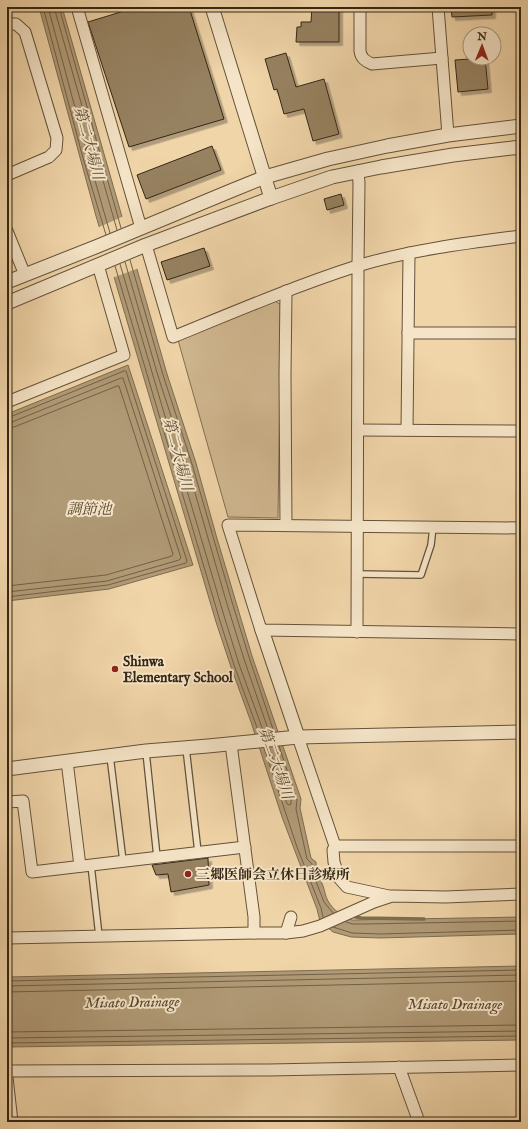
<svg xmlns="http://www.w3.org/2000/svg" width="528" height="1129" font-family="'IM FELL English','Noto Serif JP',serif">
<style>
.green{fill:#d0b790;stroke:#826e52}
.water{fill:#b09a76;stroke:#7e6c4f}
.pier{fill:#f0d5a9}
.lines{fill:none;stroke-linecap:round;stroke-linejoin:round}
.shore{stroke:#726045;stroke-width:1}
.stream{stroke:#7e6c4f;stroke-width:3.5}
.building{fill:#968161;stroke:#342614;filter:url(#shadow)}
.service-casing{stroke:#635239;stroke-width:8}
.minor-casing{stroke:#635239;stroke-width:13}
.tertiary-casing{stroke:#635239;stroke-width:15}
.service{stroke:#f5e4c7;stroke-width:5.5}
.minor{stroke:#f5e4c7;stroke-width:11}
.tertiary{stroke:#f5e4c7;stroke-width:13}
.poi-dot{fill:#8f2418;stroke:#f5e4c7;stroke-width:1.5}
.labels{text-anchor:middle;stroke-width:4;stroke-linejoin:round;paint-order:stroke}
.poi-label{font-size:14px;font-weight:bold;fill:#342614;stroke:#f5e4c7;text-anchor:start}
.water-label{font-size:15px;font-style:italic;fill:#594931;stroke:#f5e4c7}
</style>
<defs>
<filter id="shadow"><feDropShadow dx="3.5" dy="3.5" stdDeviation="0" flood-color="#0004"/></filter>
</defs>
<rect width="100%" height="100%" fill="#f0d5a9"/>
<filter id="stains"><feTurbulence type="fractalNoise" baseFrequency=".005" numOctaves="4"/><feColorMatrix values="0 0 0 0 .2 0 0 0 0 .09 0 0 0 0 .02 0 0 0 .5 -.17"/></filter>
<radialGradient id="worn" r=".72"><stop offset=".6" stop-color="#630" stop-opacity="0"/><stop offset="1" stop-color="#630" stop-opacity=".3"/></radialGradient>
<path class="green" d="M275,301L281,305L278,518L228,517L178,340Z"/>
<g class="water">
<path d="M39,7H62L167,374L196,463L216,535L252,656L301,799L300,808L311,858L316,862C316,870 320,878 323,886C325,891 325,896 328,901C334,911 342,916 352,920L521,917V934L380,938L351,937L333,932L320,921L317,909L282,817L251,722L231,667L216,622L96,216Z"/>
<path d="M128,365L193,565L109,589L7,601V414Z"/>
<path d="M521,966V1040L7,1047V977Z"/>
</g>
<path class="pier" d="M124,216L139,268L112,278L97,228Z"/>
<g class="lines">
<g class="shore">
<path d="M43,7L83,158L106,235"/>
<path d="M48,7L88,156L110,233"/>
<path d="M54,7L117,230"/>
<path d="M59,7L121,228"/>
<path d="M130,260L163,375L192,464L232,602L249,657L274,732"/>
<path d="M125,262L158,376L187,465L227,604L244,659L269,732"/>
<path d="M120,264L225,619L239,664L264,733"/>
<path d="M115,266L220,621L234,665L259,733"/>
<path d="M7,417H10L124,371H126L187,561L186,563L108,585L7,597"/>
<path d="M7,422H12L121,378H123L181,558L179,560L107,581L7,592"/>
<path d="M7,428L14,427L117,386H119L173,554L172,556L106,575L7,586"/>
<path d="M279,746L297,800L296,809L307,859L312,864V869L315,874V879L324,902L333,913"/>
<path d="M269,747L287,804L290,805L291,804V800L274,747"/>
<path d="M264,748L297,847L321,908L323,917"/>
<path d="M346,922L352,924H365L521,921"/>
<path d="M333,927L352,933L380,934L521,930"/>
<path d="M7,981L521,970"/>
<path d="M7,986L521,975"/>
<path d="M7,992L521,981"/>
<path d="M7,1032L521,1025"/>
<path d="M7,1038L521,1031"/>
<path d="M7,1043L521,1036"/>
</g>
<path class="stream" d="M351,916L361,918L424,919"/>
</g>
<g class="building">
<path d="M137,7H189L224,119L129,147L88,22Z"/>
<path d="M312,7H339V42H296L297,27H301V22H311Z"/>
<path d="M451,7H492V15L452,17Z"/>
<path d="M286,53L296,87L324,79L339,134L313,141L304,109L284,114L277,89L274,90L265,59Z"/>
<path d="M485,58L488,89L458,92L455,60Z"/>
<path d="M212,146L221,170L146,199L137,175Z"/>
<path d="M341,194L344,205L327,210L324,199Z"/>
<path d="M204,248L210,266L167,280L161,262Z"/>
<path d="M208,858L209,885L171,892L168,874L156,875L152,865Z"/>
</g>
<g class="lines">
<g class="service-casing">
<g id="service">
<path d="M357,574L421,575L431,545L433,527"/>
<path d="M186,748L198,852"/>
<path d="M146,752L157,857"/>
<path d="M110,756L123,861"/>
<path d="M91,865L99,936"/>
</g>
</g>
<g class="minor-casing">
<g id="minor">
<path d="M77,7L141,228"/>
<path d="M360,7V51C361,58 365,61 372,64L442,58"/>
<path d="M438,7L448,135"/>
<path d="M7,24H16L25,32L57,138L56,150L49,157L7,175"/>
<path d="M7,231L25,275"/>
<path d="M146,245L173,337C234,312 295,286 357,266C410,250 466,243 521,236"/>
<path d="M408,333H521"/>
<path d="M7,402L124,355L98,265"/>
<path d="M358,430L521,431"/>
<path d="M407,430L409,253"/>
<path d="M286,525L285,376L286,291"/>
<path d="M521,528L228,525L261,630L521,634"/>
<path d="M357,632L358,266L359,183L358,171"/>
<path d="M298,737L335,846L333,850L334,862L339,878L347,887L389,896"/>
<path d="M231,744L254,917V933"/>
<path d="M67,761L80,866"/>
<path d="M7,802L23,801L32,872L245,847"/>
<path d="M335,846H521"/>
<path d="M286,933L291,917"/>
<path d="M7,938L254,933H286L303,931L320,926L374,902L392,896L445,897L521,894"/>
<path d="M399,1067L419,1122"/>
<path d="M7,1071L269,1070L521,1065"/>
<path d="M7,1077L12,1122"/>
</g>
</g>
<g class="tertiary-casing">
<g id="tertiary">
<path d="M212,7L271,198"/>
<path d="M7,282L98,246L233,190L265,177L328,159L387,146L448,135L521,126"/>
<path d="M7,303L146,245L271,198L332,177L381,167L453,155L521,147"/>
<path d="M262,630L298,737"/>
<path d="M7,769L146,751L208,746L298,737L521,732"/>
</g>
</g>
<use href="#service" class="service"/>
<use href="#minor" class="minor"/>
<use href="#tertiary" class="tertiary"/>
</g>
<g class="poi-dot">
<circle cx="115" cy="669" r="4"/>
<circle cx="188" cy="874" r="4"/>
</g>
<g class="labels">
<g class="poi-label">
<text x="123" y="666">Shinwa<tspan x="123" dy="16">Elementary School</tspan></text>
<text x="196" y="879">三郷医師会立休日診療所</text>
</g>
<g class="water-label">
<text transform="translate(89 143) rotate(75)" y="5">第二大場川</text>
<text transform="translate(178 454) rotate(75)" y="5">第二大場川</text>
<text x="89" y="514">調節池</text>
<text transform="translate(276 763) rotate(71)" y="5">第二大場川</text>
<text transform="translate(132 1002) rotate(-1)" y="5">Misato Drainage</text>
<text x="455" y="1009">Misato Drainage</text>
</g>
</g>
<rect width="528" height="1129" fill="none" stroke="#f0d5a9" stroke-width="24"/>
<rect x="8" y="8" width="512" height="1113" fill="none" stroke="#342614" stroke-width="2"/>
<rect x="12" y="12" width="504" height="1105" fill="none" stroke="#342614"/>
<g transform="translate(482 46) rotate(1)"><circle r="19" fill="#f5e4c7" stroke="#a8987f"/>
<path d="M0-3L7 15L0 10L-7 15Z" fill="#8f2418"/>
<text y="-6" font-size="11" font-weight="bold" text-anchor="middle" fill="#342614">N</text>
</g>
<rect width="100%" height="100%" filter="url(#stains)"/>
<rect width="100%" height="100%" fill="url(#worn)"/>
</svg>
